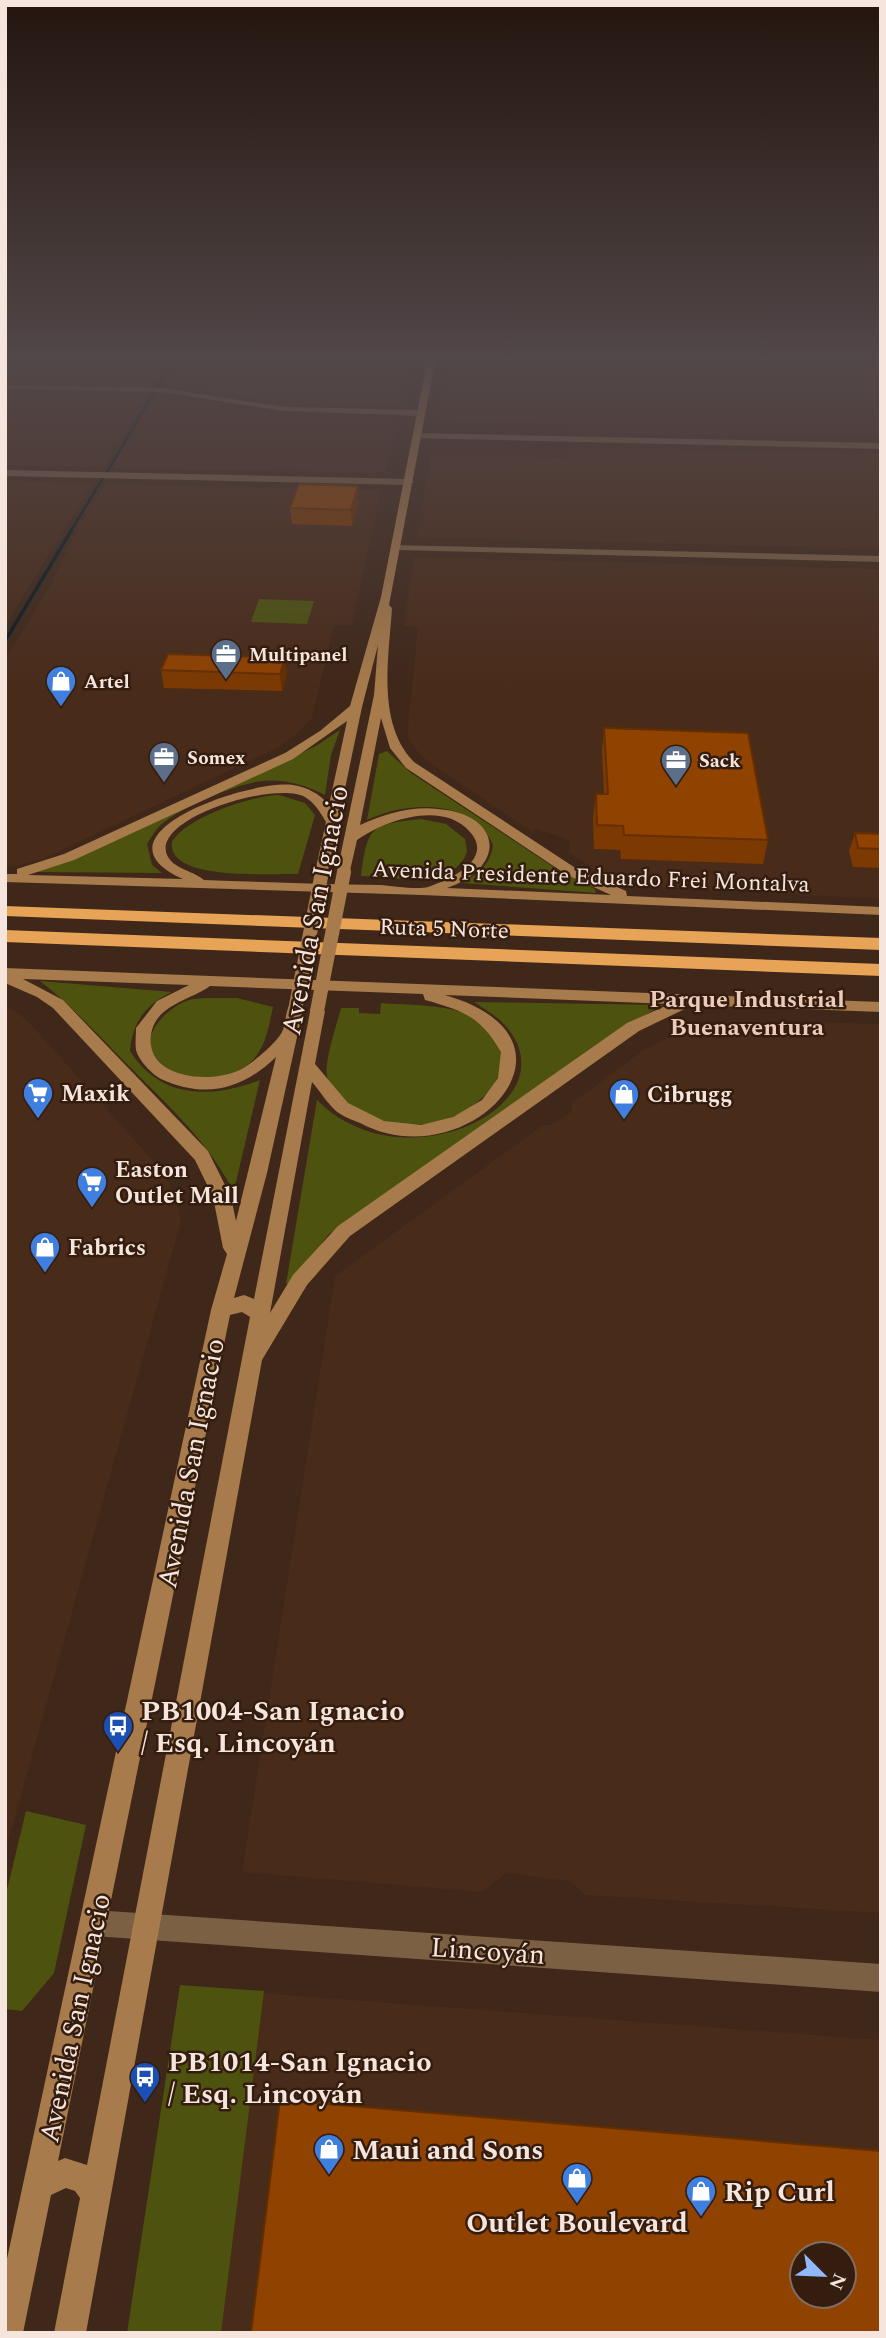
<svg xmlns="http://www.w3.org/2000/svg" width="886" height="2338" font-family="Spectral,serif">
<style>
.built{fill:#492b19;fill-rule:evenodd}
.green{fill:#4d530f}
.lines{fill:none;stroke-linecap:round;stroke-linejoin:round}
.stream-far1{stroke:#0a1c1f;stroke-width:2.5}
.stream{stroke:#0a1c1f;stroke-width:3.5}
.minor{fill:#7b6043;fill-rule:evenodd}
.secondary{fill:#a77b4c;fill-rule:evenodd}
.motorway{fill:#e7a356;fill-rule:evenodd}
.secondary-bridge{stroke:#a77b4c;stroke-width:14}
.wall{fill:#7c3901}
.shaded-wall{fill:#652e01}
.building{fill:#904201;stroke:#652e01;stroke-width:2;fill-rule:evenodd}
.labels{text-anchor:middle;stroke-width:5;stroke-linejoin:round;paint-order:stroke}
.far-poi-label{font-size:19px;font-weight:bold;fill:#f5e5dc;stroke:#341d0f;text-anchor:start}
.street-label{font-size:23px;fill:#f5e5dc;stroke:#341d0f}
.poi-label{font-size:23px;font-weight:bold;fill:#f5e5dc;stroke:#341d0f;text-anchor:start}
.neighbourhood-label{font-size:24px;font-weight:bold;fill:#ebcbb9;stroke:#341d0f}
.near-street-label{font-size:28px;fill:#f5e5dc;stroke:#341d0f}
.near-poi-label{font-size:28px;font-weight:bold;fill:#f5e5dc;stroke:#341d0f;text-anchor:start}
</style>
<rect width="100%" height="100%" fill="#3f2719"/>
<g class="built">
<path d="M5,362H166L153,383L5,380Z"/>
<path d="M177,362H411L402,404L397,405L289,403L164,384Z"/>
<path d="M448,362H881V439L569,432L568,423L437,420Z"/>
<path d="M5,393L138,396L146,397L103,467L31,466L5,465Z"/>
<path d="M156,397L271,416L399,419L386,473L112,468Z"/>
<path d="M568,448L881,454V549L417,537L431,455L567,458Z"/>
<path d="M5,481L92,484L5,626Z"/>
<path d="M106,484L381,490L352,625H334L312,718L296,735L277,748L43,859L5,868V660L51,584L78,527Z"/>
<path d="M414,557L881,569V899L618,885L569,853L570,840L536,829L532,832L437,768L420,755L407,736L418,627L404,626Z"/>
<path d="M5,1004L28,1021L163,1172L176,1197L181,1221L5,1853Z"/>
<path d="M732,1020L881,1024V1913L585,1895L570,1881L506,1873L482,1892L242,1872L335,1276L543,1125H551L571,1112L572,1103L645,1049L684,1031Z"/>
<path d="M234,1991L881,2040V2333H186ZM802,2254H844V2296H802Z"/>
</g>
<g class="green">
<path d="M259,599L314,601L307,624L251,622Z"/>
<path d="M340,730L331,755L325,795C305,785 285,779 262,781C236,784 184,806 163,823C156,828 152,837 147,844L152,865L162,873L37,872L130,834L316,746Z"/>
<path d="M387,751L411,773L561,872L595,889L596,893L462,883C479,873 490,865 493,845C474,798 406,801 367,820L379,754Z"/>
<path d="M279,795L305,803L315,815L298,874C272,873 167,882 172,842C185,818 253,795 279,795Z"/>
<path d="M421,819L446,824L465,839L467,851C456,890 391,877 361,876C368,825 370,825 421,819Z"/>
<path d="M40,981L172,992C146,1004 132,1023 130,1051C160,1099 211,1099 260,1080L235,1186L231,1187C205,1137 161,1099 122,1059C95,1032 70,1004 40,981Z"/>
<path d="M213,998H237L273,1007C269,1025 266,1047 252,1061C230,1084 172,1084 154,1055C140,1034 167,1009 186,1001C194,998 204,998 213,998Z"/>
<path d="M474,1002L663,1005L625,1026L329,1234L290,1284H286L317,1100C406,1190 581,1100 501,1021C493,1014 483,1008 474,1002Z"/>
<path d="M381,1003C409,1005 438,1004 465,1013C560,1047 459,1166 357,1110C344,1103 330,1092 327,1076C324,1061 337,1024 341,1008H359V1013L380,1014Z"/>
<path d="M26,1811L86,1825L54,1973L22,2011L5,2009V1898Z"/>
<path d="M180,1985L264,1991L221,2333H127Z"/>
</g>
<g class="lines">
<g class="stream-far1">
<path d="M157,387L172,362"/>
<path d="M107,472L154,392"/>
<path d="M70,532L103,478"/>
</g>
<path class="stream" d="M5,641L71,531"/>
<g class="minor">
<path d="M5,385L162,388L284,407L422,410L426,413L422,416L284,411L162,392L5,389Z"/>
<path d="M417,433L881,443V449L414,438Z"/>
<path d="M5,470L409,479L414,482L409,485L5,476Z"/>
<path d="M392,545L881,556V562L396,550L392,549Z"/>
<path d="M94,1910L881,1964V1992L94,1936L85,1932L81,1923L85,1914Z"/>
</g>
<g class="secondary">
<path d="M427,362H435L389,605L392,608C389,657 376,723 414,762L577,869L626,891L627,896L881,907V915L422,895L5,882V874H17V869L64,854L285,753L320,731L350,706L381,597ZM378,645L374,695L337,872L339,875H349L357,840C385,820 443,800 470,832C495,860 448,880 428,887C419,890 391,886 380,885C321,884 263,882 204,880C194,871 176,870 168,857C147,819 276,780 305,797C315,803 320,812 326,822L315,872L317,875H327L362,707ZM381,718L390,748L406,768L567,875L611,895L447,888C509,866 501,814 438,809C411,806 385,814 360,825ZM347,721L329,805C320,794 307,787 293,785C250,779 85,835 183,879L28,875L74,860L293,759Z"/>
<path d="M5,968L881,1002V1012L693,1005L639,1031L350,1236L307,1285L262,1360L86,2333H54L80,2198L75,2191L66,2188L51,2195L23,2333H5V2268L211,1310L227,1254L223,1248L213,1197L195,1160L53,1008L37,997L5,983ZM23,979L189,985L157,1001L136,1028C136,1035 135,1044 136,1050C139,1061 152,1074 161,1079C205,1099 242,1090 276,1057L236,1221L231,1197L208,1151L63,1000ZM210,986L423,994L425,1000C464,1011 480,1016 501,1052L498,1078L482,1100L453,1117L421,1125L384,1121L348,1103L315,1064L325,1011L317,1006L311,1007L254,1299L244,1295L234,1298L267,1173L303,1010L295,1005L289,1006C285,1014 286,1024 282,1032C277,1042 258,1058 248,1065C219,1087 139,1081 152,1030C159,1004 193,999 210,986ZM445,995L670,1004L627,1023L338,1226L293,1275L270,1313L312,1082C320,1091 327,1103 336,1111C342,1116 352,1120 360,1123C467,1180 601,1040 445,995ZM242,1312L250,1317L87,2165L65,2158L58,2161L230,1315Z"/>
</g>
<g class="motorway">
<path d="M5,906L881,938V950L5,916Z"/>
<path d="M5,930L881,964V976L5,942Z"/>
</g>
<g class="secondary-bridge">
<path d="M295,1010L322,872"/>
<path d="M317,1011L344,872"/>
</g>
</g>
<g class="wall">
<path d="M359,502L352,526L292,524L290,508Z"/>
<path d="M168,654L287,675L282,691L164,688L161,670Z"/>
<path d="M604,728L768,840L763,864L621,859L620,850L594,849L593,818L596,794H604L602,752Z"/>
<path d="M855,833L881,834V868L853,867L849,851Z"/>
</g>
<g class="shaded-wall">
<path d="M358,486L359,502L352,526L351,510Z"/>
<path d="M285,658L287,675L282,691L280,674Z"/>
</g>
<g class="building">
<path d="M299,484L358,486L351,510L290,508Z"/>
<path d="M168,654L285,658L280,674L161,670Z"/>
<path d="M604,728L748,733L768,840L624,835L623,826L597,825L596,794H608Z"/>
<path d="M855,833L881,834V849L858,848Z"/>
<path d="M280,2100L881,2151V2333H251ZM802,2254H844V2296H802Z"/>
</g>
<linearGradient id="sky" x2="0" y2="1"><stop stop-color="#23150e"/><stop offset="0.52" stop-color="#524749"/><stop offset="1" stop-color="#524749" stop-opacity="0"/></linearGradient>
<rect width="886" height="690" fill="url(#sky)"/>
<defs>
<g id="office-pin" transform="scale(1.575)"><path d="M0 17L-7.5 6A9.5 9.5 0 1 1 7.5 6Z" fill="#5c6f8a" stroke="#341d0f"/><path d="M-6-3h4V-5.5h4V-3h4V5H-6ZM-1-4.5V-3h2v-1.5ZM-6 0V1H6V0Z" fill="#fff"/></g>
<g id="shop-pin" transform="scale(1.575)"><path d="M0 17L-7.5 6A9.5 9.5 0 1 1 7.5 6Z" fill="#3f7fe0" stroke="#341d0f"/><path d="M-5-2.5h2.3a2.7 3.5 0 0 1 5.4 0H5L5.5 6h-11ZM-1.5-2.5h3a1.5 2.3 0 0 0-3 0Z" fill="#fff"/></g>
<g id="supermarket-pin" transform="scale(1.575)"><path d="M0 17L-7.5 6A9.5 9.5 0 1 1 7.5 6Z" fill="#3f7fe0" stroke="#341d0f"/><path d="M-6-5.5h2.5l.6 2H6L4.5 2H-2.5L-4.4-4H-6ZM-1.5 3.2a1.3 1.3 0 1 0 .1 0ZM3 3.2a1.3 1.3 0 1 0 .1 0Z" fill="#fff"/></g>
<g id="bus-pin" transform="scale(1.575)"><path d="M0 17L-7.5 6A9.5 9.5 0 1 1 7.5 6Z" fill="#1a4fb4" stroke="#341d0f"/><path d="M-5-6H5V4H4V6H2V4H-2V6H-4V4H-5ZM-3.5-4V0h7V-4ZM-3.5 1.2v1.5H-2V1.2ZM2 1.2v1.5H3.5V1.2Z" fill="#fff"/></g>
</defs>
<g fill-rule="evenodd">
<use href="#office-pin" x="226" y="654"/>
<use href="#shop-pin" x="61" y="681"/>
<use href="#office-pin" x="164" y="757"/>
<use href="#office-pin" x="676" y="760"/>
<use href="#supermarket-pin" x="38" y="1093"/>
<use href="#shop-pin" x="624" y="1094"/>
<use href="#supermarket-pin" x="92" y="1182"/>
<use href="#shop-pin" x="45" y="1247"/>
<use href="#bus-pin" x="118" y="1726"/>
<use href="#bus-pin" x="145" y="2077"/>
<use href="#shop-pin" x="329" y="2149"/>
<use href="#shop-pin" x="577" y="2178"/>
<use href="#shop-pin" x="701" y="2191"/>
</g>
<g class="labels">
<g class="far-poi-label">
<text x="249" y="661">Multipanel</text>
<text x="84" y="688">Artel</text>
<text x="187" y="764">Somex</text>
<text x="699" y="767">Sack</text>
</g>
<g class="street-label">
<text transform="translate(591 876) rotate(2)" y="8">Avenida Presidente Eduardo Frei Montalva</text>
<text transform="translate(444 928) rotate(2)" y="8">Ruta 5 Norte</text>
</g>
<g class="poi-label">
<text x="61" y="1101">Maxik</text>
<text x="647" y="1102">Cibrugg</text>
<text x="115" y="1177">Easton<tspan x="115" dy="26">Outlet Mall</tspan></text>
<text x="68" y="1255">Fabrics</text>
</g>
<g class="neighbourhood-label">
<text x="747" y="1007">Parque Industrial<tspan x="747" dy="28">Buenaventura</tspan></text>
</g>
<g class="near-street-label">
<text transform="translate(314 910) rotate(-79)" y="10">Avenida San Ignacio</text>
<text transform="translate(190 1463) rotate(-79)" y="10">Avenida San Ignacio</text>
<text transform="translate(488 1950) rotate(4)" y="10">Lincoyán</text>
<text transform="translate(74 2018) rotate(-78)" y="10">Avenida San Ignacio</text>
</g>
<g class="near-poi-label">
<text x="141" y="1720">PB1004-San Ignacio<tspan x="141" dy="32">/ Esq. Lincoyán</tspan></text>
<text x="168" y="2071">PB1014-San Ignacio<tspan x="168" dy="32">/ Esq. Lincoyán</tspan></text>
<text x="352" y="2159">Maui and Sons</text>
<text x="724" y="2201">Rip Curl</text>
<text x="577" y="2232" text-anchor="middle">Outlet Boulevard</text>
</g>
</g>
<rect width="886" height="2338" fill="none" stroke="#f5e5dc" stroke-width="14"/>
<g transform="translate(823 2275) rotate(114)"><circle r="33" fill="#341d0f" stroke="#816d61" stroke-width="2"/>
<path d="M0-5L12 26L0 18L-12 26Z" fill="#91b8fd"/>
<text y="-10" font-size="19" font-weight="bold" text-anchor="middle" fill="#f5e5dc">N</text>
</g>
</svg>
